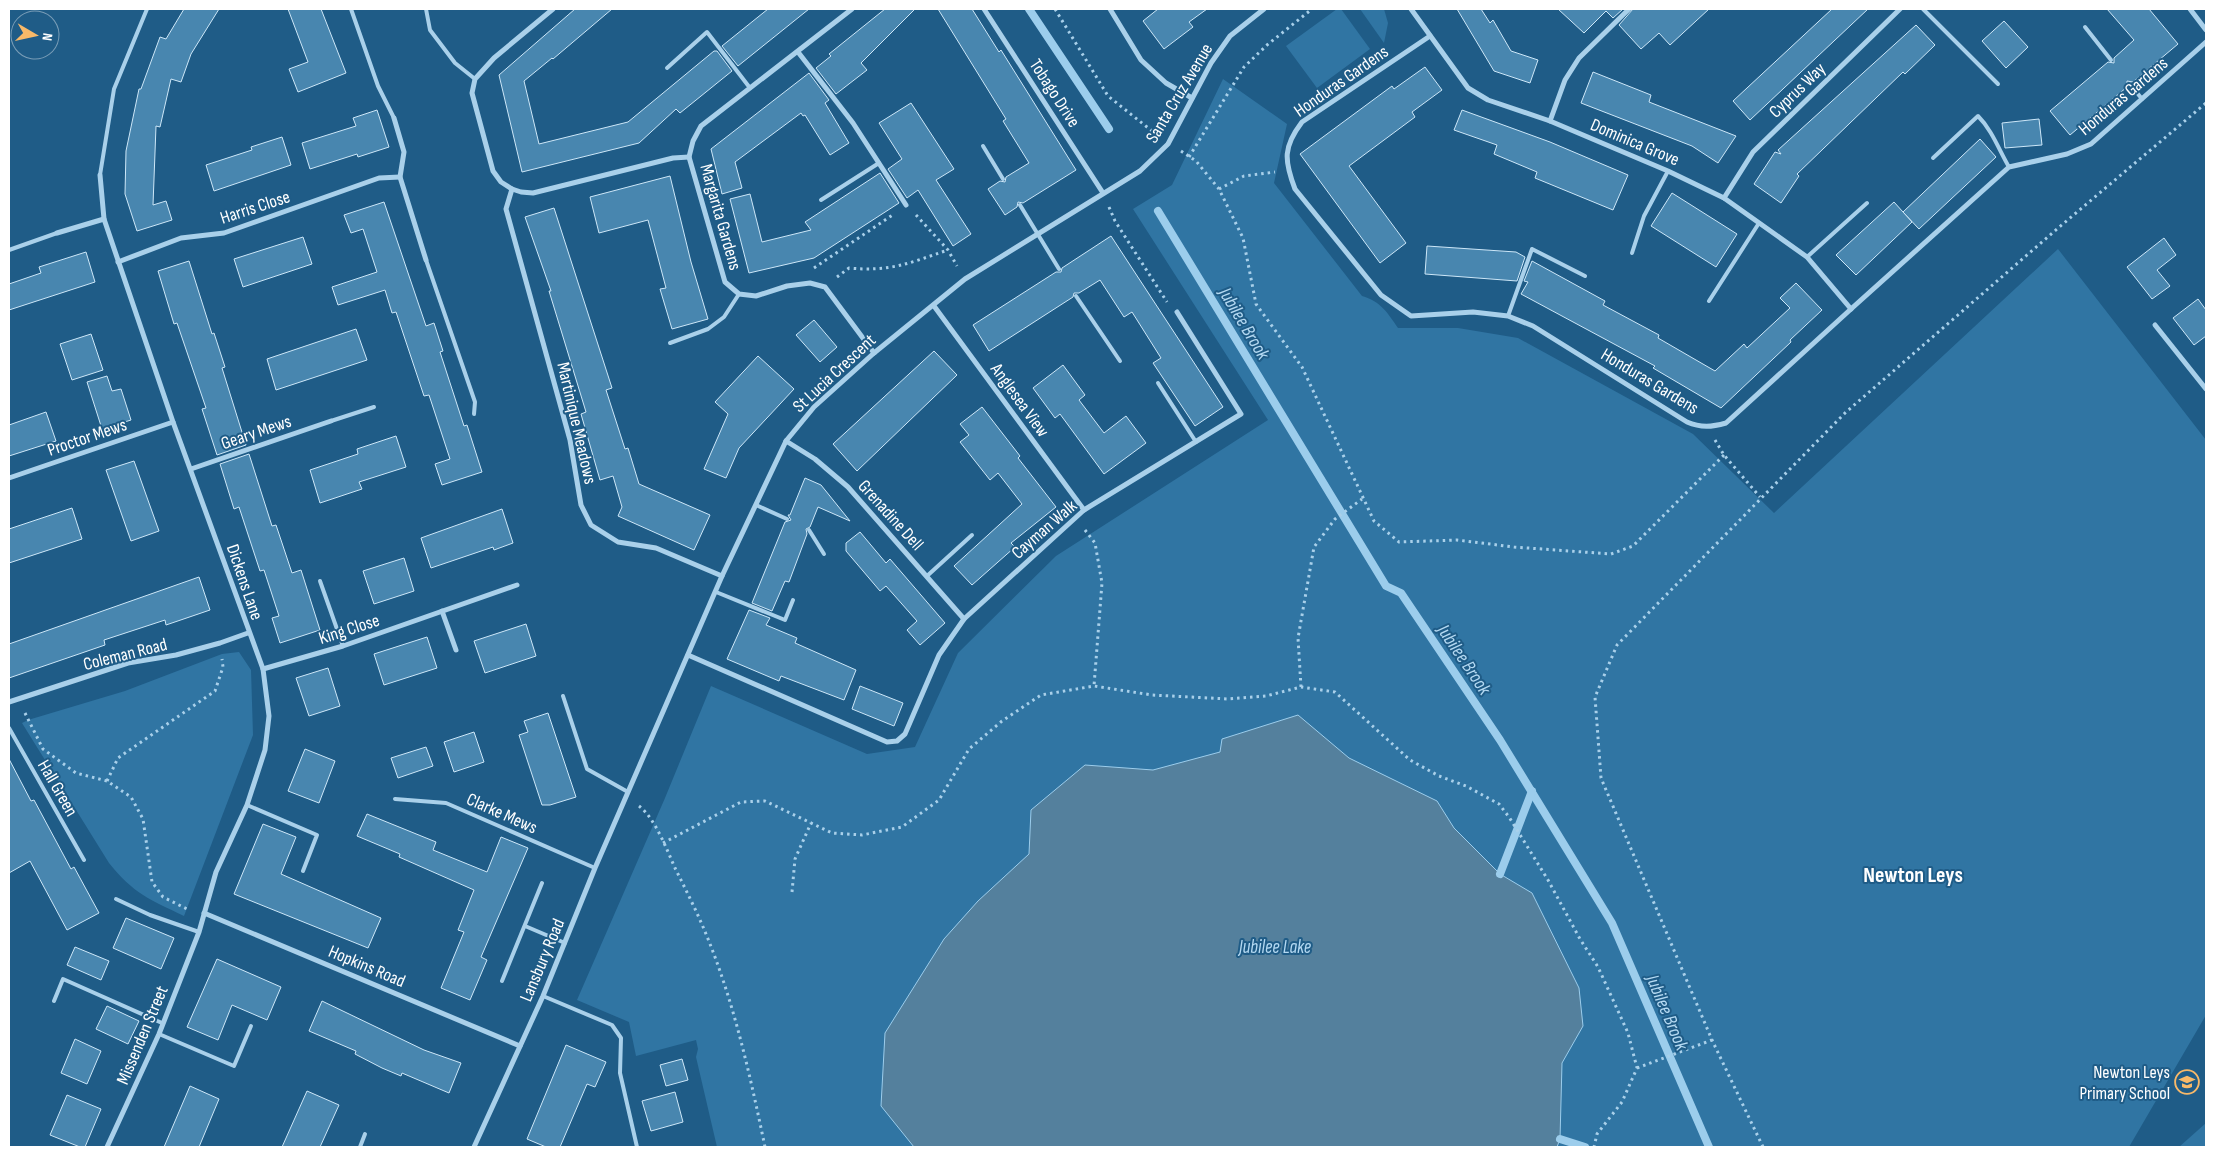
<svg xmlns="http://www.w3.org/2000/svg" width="2215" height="1156" font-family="'Sofia Sans Condensed',sans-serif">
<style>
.green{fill:#3075a3}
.water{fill:#54809d;stroke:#9ccdec}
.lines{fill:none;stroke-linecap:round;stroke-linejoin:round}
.stream{stroke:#9ccdec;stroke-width:8}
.building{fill:#4886af;stroke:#cde7f8}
.path{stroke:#a9d0ea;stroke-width:3;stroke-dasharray:2.5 4;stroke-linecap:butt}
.lane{stroke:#a9d0ea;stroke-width:4}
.street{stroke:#a9d0ea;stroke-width:5}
.labels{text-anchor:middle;stroke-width:4;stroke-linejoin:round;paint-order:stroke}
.street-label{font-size:18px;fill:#fff;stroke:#1f5c87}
.poi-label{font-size:18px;fill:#fff;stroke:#1f5c87;text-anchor:end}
.water-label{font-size:19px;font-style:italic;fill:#b4d9f2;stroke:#1f5c87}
.district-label{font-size:22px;font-weight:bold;fill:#fff;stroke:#1f5c87}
</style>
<rect width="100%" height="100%" fill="#1f5c87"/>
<g class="green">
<path d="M1337,9H1341L1370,49L1317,88L1286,46Z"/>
<path d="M1360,9H1384L1388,23L1384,43Z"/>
<path d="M1223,79L1287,124L1274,183L1362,296C1380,301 1388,313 1398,328H1458L1518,338L1693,434L1774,513L2058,249L2206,440V1015L2129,1147H717L696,1057L698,1049L696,1040L636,1056L629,1022L577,1000L665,798L711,686L867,754L915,747L958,653L1056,556L1268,420L1133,209L1172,185Z"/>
<path d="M239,652L251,670L253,735L184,916C149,899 134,894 109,863L22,723L28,720L125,691L222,654Z"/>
<path d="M2206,1123V1147H2179Z"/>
</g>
<path class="water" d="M1298,715L1349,758L1437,801L1454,828L1500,874L1532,893L1579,988L1583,1026L1562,1063L1560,1139L1557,1147H914L881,1106L885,1033L944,939L978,901L1029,854L1031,810L1085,765L1153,770L1220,752L1222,739Z"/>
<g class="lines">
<g class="stream">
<path d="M1029,9L1109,129"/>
<path d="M1158,211L1386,586L1401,593L1500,740L1612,923L1709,1147"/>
<path d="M1500,874L1532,791"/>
<path d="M1560,1139L1585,1147"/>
</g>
</g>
<g class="building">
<path d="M184,9H219L191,54L181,82L171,79L160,127L156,126L153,205L166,201L172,220L137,231L125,194L126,151L139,89H141L160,37L166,39Z"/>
<path d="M288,9H321L346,73L298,92L289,69L308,62Z"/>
<path d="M575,9H612L553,59L552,58L524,81L539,144L628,122L714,51H717L732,71L680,113L676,109L639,143L522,172L499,75Z"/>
<path d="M768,9H809L738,66L722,46Z"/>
<path d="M885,9H915L861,63L867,70L836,94L816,68L831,56L829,54Z"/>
<path d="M938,9H972L999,52L1001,50L1076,170L1023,203L1018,202L1017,207L1005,215L988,189L1000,181L1005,182L1006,177L1029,163L1003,121L1006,119Z"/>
<path d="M1158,9H1207L1189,22L1193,27L1164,49L1143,21Z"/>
<path d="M1457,9H1481L1490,23L1493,20L1511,51L1538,60L1530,83L1494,71Z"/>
<path d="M1558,9H1623L1613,18L1606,11L1584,33Z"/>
<path d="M1633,9H1709L1670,45L1659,33L1641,49L1619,25Z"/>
<path d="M1832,9H1868L1750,120L1733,101Z"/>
<path d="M2107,9H2149L2178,44L2133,82L2127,81V87L2070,135L2050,111L2108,62L2114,63V58L2134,40Z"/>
<path d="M2004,21L2028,47L2006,68L1982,41Z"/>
<path d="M1916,25L1935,45L1905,74L1903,72L1797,174L1799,176L1781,203L1754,184L1775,152L1781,154L1778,150Z"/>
<path d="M1425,67L1442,90L1412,112L1415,117L1349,166L1406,243L1380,263L1300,154L1392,86L1394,89Z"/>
<path d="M1593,72L1651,95L1649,102L1736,136L1718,163L1692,146L1581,103Z"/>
<path d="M809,73L829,100L825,103L849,143L830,155L805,115L803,116L801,113L735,162L742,188L722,194L711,149Z"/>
<path d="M911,103L954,169L936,180L971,234L953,246L918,190L907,198L888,169L902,159L879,123Z"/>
<path d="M377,110L389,147L358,157L357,154L310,169L302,143L356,126L353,118Z"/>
<path d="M1462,110L1550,142L1628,175L1613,210L1535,178L1537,172L1494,154L1497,145L1454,130Z"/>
<path d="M2039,119L2042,145L2005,148L2002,123Z"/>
<path d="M282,137L291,165L214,191L206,165L252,150L251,147Z"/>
<path d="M1980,139L1996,157L1919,229L1903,212Z"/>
<path d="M880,173L899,203L814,258L749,273L730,199L750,194L762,242L811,230L805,222Z"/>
<path d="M670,176L691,262L708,319L672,329L660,289L666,288L648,220L599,233L590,197Z"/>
<path d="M1672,193L1737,234L1716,267L1651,226Z"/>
<path d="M384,202L426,326L434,323L443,351L440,352L464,426L467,425L482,472L442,485L435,464L450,459L429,395L424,396L396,312L392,313L385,290L338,305L332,287L377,272L363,229L351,233L344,215Z"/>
<path d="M1894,202L1912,222L1856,275L1836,255Z"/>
<path d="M554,208L612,388L606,390L625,449L628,448L639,484L710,515L694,550L618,516L622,507L613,476L600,480L581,414L586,412L549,291H551L525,217Z"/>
<path d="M1111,236L1223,407L1195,426L1153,363L1161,358L1132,312L1124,317L1100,280L1079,293H1074L1073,297L989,351L973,325L1056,272H1061L1062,268Z"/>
<path d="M303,237L312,264L243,287L234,259Z"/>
<path d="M2164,238L2176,255L2157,270L2170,286L2152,299L2127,267Z"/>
<path d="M1427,246L1516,252L1525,257L1517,281L1425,274Z"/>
<path d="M86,252L95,282L9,310V284L41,273L39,267Z"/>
<path d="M189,261L212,334L214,333L225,367L222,368L246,445L217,455L202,409L206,408L177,323L174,324L158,271Z"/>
<path d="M1532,261L1605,301L1603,305L1659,335L1658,338L1715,371L1744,344L1747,348L1790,308L1780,298L1796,283L1822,310L1790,340L1791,342L1721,408L1653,368L1655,366L1521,294L1528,282L1524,281Z"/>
<path d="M2198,299L2206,310V336L2194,345L2173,318Z"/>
<path d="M814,320L837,347L820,362L796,335Z"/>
<path d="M356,329L367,360L276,390L267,359Z"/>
<path d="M91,334L103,370L72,380L60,344Z"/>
<path d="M934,351L957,375L857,471L833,444Z"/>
<path d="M758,356L794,389L739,448L726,478L704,469L728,414L715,402Z"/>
<path d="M1063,365L1085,395L1079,400L1104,433L1126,416L1146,443L1104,474L1060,414L1055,418L1033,388Z"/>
<path d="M107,376L112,391L121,389L131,420L102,429L87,382Z"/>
<path d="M982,407L1020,456L1018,458L1056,507L1011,543L1015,547L972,585L954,566L1022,504L998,473L990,480L960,442L969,435L960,424Z"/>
<path d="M46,412L56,441L9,456V425Z"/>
<path d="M396,436L406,467L359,482L362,489L320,503L310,470L358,454L357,449Z"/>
<path d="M249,454L272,526L276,525L292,573L301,570L320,630L280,643L272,618L279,616L264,570L260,571L239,507L234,509L220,464Z"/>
<path d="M134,461L159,531L131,541L106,470Z"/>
<path d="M805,478L821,485L850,521L818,507L810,527L806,529L807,534L789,582L785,581L772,611L752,603L785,522L791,520L788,515H790Z"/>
<path d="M72,508L82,539L9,563V529Z"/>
<path d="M502,509L513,543L494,550L493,547L431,568L421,538Z"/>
<path d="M860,532L886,563L890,559L945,623L920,645L907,630L917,621L886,586L880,591L846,551V543Z"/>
<path d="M404,558L414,591L374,604L363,571Z"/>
<path d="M199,577L210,610L166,625L165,620L104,640L105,645L9,678V644Z"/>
<path d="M749,610L770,618L766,625L797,638L795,643L856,670L844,700L781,676L779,681L727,659Z"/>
<path d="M526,624L536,656L485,673L474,641Z"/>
<path d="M427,637L437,668L384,685L374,654Z"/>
<path d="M328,668L340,706L309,716L296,678Z"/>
<path d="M860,686L903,703L894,726L852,709Z"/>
<path d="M548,713L576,797L550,805H542L519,735L528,732L524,721Z"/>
<path d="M474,732L484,762L454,772L444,742Z"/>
<path d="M426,747L433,766L398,778L391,758Z"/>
<path d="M305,749L335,761L319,803L288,791Z"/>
<path d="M9,759L31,801L34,800L71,869L74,867L99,913L67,930L30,861L9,873Z"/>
<path d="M367,814L436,842L433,850L487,872L501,837L528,848L481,957L487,960L470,1000L441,988L464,932L458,930L474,890L399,857L400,854L357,836Z"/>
<path d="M263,824L296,837L281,874L381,918L368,948L234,894Z"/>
<path d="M126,918L174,938L161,969L113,948Z"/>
<path d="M75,947L109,961L101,980L67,965Z"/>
<path d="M217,959L281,987L267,1020L232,1005L218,1040L187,1027Z"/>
<path d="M322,1001L424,1050L461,1063L449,1093L402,1073L401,1076L382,1068L355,1054L356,1051L309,1031Z"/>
<path d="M107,1006L139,1021L128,1044L96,1029Z"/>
<path d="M75,1039L101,1051L87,1084L61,1073Z"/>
<path d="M566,1045L606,1062L595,1087L587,1084L560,1147H546L527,1139Z"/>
<path d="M682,1059L688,1080L666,1086L660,1065Z"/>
<path d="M190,1086L219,1099L199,1147H164Z"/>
<path d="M307,1091L339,1105L320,1147H282Z"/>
<path d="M675,1092L683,1122L651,1131L642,1101Z"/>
<path d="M67,1095L101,1109L85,1147H80L50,1135Z"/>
</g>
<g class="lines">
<g class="path">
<path d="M1055,9L1108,96L1157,135"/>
<path d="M1181,151L1196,161L1219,189L1243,238L1256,304L1302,367L1374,521L1399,542L1457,540L1514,547L1611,554L1633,546L1724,455"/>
<path d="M1189,157L1244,67L1267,45L1312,9"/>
<path d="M1219,189L1244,176L1275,172"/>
<path d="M1109,207L1115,221L1167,302"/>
<path d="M916,215L948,250L957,266"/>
<path d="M814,268L894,214"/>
<path d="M837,277L849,268C891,272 909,263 948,250"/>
<path d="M1715,440L1724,455L1760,497"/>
<path d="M1085,530L1095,543L1102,583L1094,686"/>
<path d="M1301,687L1298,638L1314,547L1335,519L1362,499"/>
<path d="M25,713L43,749L76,773L107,781L131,797L143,819L152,882L163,897L189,910"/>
<path d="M107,781L118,758L215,691L223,667L222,659"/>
<path d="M639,806C655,818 667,850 675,868C686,890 697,912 706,934C734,1002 750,1075 765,1147"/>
<path d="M663,843L741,802L765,801L832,833L862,835L902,827L939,800L969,749L1002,721L1041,695L1094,686L1152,695L1228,699L1266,696L1301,687L1335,692L1410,760L1439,776L1466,786L1499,804L1509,817L1548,880L1580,939L1598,967L1628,1033L1637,1068L1622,1102L1597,1134L1594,1147"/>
<path d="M792,892L795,859L811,823"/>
<path d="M1637,1068L1712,1040"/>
<path d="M1763,1147L1712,1040L1601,778L1595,697L1617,645L1845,413L2057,229L2206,103"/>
</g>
<g class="lane">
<path d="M351,9L378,86L394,118"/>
<path d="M426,9L430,30L455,63L475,79"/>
<path d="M1923,9L1998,84"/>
<path d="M2085,27L2111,60"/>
<path d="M667,68L707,32L750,88"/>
<path d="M2130,84L2142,99"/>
<path d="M983,146L1003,179"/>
<path d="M1933,158L1978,116C1992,130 1999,150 2009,167"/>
<path d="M100,175L114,89L147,9"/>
<path d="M821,200L879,163"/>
<path d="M1020,205L1059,269"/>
<path d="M9,250L57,233"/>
<path d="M1632,253L1644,216L1668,171"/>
<path d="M1807,257L1867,203"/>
<path d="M426,260L475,402L474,414"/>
<path d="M1076,296L1120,361"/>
<path d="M1709,301L1759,223"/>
<path d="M1508,316L1532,249L1585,276"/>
<path d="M670,343L708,329L724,317L739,294"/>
<path d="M1158,383L1196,442"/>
<path d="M331,421L374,407"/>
<path d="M756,505L787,519"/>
<path d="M809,530L824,554"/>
<path d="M927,576L972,535"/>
<path d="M320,581L343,646"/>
<path d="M716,592L785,620L793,600"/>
<path d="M563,696L587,769L628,792"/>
<path d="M9,728L84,860"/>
<path d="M395,799L446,803L595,868"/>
<path d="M247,805L317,835L303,871"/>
<path d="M116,899L150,915L199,932"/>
<path d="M525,926L565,943"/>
<path d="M502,981L542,883"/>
<path d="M543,996L612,1025L621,1038L620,1073L637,1147"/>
<path d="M54,1001L63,979L162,1023"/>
<path d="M159,1034L234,1066L251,1026"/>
<path d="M360,1147L365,1134"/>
</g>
<g class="street">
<path d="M553,9L494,58L475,79L472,93L493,171L501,182L512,189L521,192L533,193L673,158L689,157"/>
<path d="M852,9L701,126L693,141L689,157L725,282L739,294L756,296L787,286L810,283L825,287L874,353"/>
<path d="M984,9L1103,193"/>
<path d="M1110,9L1141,60L1166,83L1192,98"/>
<path d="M1411,9L1468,88L1488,100L1550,121L1668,171L1724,198L1807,257L1851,309"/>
<path d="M2190,9L2206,30"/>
<path d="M1430,36L1302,122C1283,147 1284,160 1295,189L1381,295L1411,316L1473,312L1508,316L1533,326L1687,422C1701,428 1712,427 1726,423L1851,309L2009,167L2067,154L2091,144L2206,42"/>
<path d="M798,52L853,123L906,205"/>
<path d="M394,118L404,152L400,177L426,260"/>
<path d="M1550,121L1565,80L1579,58L1629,9"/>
<path d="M100,175L104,219L173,422L263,669L269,716L265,750L247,805L216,872L199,932L159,1034L107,1147"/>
<path d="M512,189L506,209L570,440L581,505L591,525L618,542L656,548L722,576"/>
<path d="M1724,198L1753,152L1900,9"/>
<path d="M57,233L104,219"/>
<path d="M118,262L181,238L224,233L379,178L400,177"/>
<path d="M934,306L1084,510"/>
<path d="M2155,325L2206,389"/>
<path d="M786,441L815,459L848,487L964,619"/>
<path d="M191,469L331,421"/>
<path d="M9,478L173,422"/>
<path d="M442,611L456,650"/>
<path d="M688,655L887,742L897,741L905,734L939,655L964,619L1084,510L1241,414L1177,312"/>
<path d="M263,669L343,646L517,585"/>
<path d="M9,702L128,663L176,655L220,643L248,633"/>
<path d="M204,913L520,1046"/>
<path d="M474,1147L543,996L595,868L722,576L786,441L814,407L874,353L965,279L1140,171L1168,144L1211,63L1230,36L1264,9"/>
</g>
</g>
<defs>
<g id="school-ring" transform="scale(1.25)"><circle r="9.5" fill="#1f5c87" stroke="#f8b969" stroke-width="1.5"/><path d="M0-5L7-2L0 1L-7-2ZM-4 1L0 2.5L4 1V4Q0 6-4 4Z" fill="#f8b969"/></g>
</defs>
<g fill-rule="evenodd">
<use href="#school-ring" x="2187" y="1082"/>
</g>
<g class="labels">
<g class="street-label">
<text transform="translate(1341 81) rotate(-35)" y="6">Honduras Gardens</text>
<text transform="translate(1797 90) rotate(-44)" y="6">Cyprus Way</text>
<text transform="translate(1055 93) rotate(57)" y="6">Tobago Drive</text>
<text transform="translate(1179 93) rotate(-59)" y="6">Santa Cruz Avenue</text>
<text transform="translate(2123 96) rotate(-40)" y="6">Honduras Gardens</text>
<text transform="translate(1635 142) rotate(23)" y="6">Dominica Grove</text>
<text transform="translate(255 207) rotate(-18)" y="6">Harris Close</text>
<text transform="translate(721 217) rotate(74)" y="6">Margarita Gardens</text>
<text transform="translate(834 373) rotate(-43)" y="6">St Lucia Crescent</text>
<text transform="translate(1650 381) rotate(31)" y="6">Honduras Gardens</text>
<text transform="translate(1020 400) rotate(54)" y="6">Anglesea View</text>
<text transform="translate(577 423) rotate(77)" y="6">Martinique Meadows</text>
<text transform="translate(256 432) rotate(-19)" y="6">Geary Mews</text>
<text transform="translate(87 437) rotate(-19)" y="6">Proctor Mews</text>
<text transform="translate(891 515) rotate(48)" y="6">Grenadine Dell</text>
<text transform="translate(1044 529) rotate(-41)" y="6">Cayman Walk</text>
<text transform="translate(245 582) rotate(71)" y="6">Dickens Lane</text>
<text transform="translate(349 629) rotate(-18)" y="6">King Close</text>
<text transform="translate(125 654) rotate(-14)" y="6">Coleman Road</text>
<text transform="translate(58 788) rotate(60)" y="6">Hall Green</text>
<text transform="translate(502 813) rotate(24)" y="6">Clarke Mews</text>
<text transform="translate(542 960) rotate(-67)" y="6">Lansbury Road</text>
<text transform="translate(367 966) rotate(23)" y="6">Hopkins Road</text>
<text transform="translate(142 1035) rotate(-67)" y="6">Missenden Street</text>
</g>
<g class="poi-label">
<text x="2170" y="1078">Newton Leys<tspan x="2170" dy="21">Primary School</tspan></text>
</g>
<g class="water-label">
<text transform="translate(1245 323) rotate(59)" y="7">Jubilee Brook</text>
<text transform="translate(1465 659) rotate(56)" y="7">Jubilee Brook</text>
<text x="1275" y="953">Jubilee Lake</text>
<text transform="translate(1668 1012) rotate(67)" y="7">Jubilee Brook</text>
</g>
<g class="district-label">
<text x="1913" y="882">Newton Leys</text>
</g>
</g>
<rect width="2215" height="1156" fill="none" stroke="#ffffff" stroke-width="20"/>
<g transform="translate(35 35) rotate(99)"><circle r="24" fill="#1f5c87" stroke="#799db7"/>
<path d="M0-4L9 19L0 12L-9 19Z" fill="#f8b969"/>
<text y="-8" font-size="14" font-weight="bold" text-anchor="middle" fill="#ffffff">N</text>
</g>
</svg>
